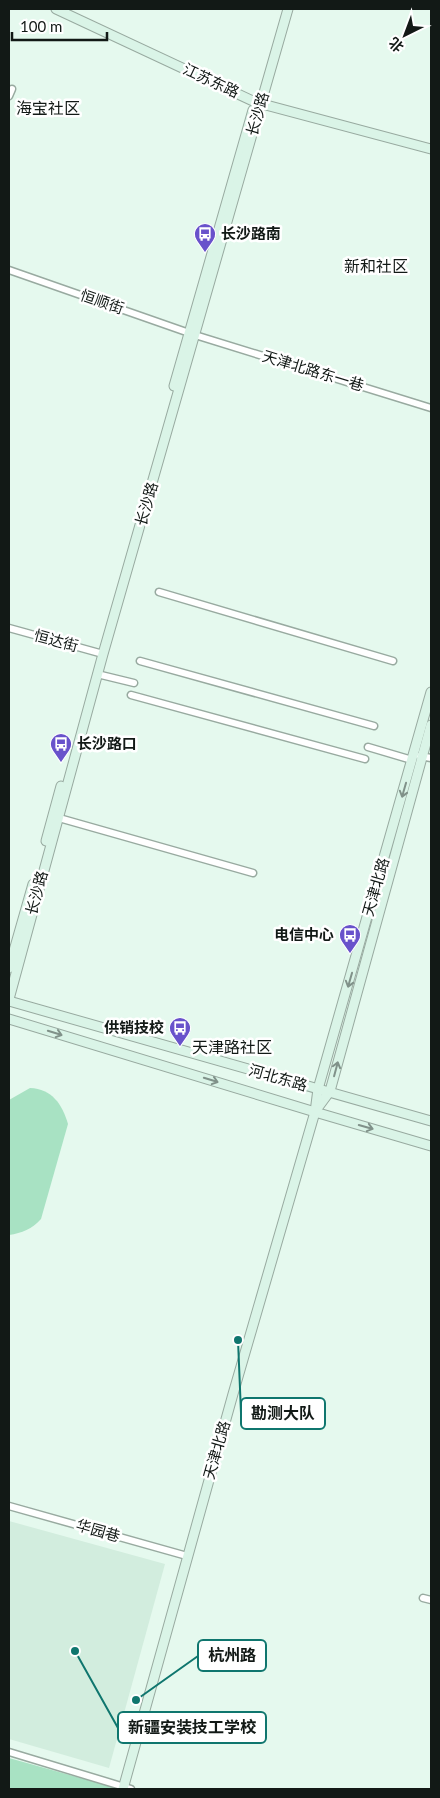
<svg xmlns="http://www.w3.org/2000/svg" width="440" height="1798" font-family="Lato,'Noto Sans SC',sans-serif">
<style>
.built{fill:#d2edde}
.green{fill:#a8e2c3}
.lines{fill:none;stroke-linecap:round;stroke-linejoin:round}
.street-casing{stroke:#98aaa0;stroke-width:9}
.secondary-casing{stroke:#98aaa0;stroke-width:11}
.street{stroke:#fff;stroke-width:6}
.secondary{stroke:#daf4e7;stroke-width:9}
.oneway{stroke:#809189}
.labels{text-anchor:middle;stroke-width:5;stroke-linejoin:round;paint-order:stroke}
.street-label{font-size:15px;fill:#121916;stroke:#fff}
.poi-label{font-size:15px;font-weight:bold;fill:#121916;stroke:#fff;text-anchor:start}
.neighbourhood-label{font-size:16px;fill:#121916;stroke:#fff}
.leader{fill:none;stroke:#0f766e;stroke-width:2}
.callout-dot{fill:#0f766e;stroke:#fff;stroke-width:2}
.callout{fill:#fff;stroke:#0f766e;stroke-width:2}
.callout-label{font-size:16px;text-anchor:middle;font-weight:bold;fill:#121916}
</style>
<rect width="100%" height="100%" fill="#e5f9ee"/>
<path class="built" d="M9,1521L165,1564L109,1768L9,1739Z"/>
<g class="green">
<path d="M30,1088C52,1089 62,1104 68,1124L41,1219C32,1229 22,1233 9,1235V1100Z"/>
<path d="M9,1758L116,1788V1789H9Z"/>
</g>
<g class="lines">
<g class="street-casing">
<g id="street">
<path d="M9,96L12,89"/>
<path d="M9,270L195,335L431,408"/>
<path d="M159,592L393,661"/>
<path d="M9,628L103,654"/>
<path d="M140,661L374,726"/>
<path d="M97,674L134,683"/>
<path d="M131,695L365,759"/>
<path d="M368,747L412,760"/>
<path d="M420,756L431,758"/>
<path d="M59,818L253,873"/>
<path d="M9,1506L187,1556"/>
<path d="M423,1598L431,1600"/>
<path d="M9,1752L131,1789"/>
</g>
</g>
<g class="secondary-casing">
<g id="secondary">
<path d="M56,9L255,102L431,149"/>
<path d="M174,386L253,110"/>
<path d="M46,841L61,786"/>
<path d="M9,968L33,884"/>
<path d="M9,999L103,654L288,9"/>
<path d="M9,1001L431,1121"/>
<path d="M9,1019L315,1112L431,1146"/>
<path d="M316,1110L330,1091L431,725"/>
<path d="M123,1789L233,1394L315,1112L318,1089L431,692"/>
</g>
</g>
<use href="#street" class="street"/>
<use href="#secondary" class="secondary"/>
</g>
<defs><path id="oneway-shaft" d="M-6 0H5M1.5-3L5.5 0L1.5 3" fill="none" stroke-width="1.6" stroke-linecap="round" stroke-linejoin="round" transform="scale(1.25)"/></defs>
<g class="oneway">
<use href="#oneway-shaft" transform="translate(404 790) rotate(106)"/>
<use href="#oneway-shaft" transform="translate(350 980) rotate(106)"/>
<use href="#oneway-shaft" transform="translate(55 1033) rotate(17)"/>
<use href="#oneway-shaft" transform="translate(336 1069) rotate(-75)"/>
<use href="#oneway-shaft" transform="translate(211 1080) rotate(17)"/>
<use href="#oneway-shaft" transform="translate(366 1127) rotate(16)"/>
</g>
<defs>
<g id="bus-pin" transform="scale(1.125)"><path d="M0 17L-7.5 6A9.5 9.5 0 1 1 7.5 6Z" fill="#6852cb" stroke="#fff"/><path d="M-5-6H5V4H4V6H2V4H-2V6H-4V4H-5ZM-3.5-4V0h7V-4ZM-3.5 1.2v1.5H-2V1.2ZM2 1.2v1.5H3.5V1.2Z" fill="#fff"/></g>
</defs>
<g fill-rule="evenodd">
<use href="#bus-pin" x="205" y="234"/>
<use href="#bus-pin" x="61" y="744"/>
<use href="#bus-pin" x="350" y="935"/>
<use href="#bus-pin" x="180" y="1028"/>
</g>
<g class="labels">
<g class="street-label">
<text transform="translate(211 81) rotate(25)" y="5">江苏东路</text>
<text transform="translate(258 114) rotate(-74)" y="5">长沙路</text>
<text transform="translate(102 302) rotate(19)" y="5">恒顺街</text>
<text transform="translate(313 371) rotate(17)" y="5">天津北路东一巷</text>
<text transform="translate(147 504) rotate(-74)" y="5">长沙路</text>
<text transform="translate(56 641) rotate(15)" y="5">恒达街</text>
<text transform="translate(376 887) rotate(-74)" y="5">天津北路</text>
<text transform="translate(37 893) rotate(-75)" y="5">长沙路</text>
<text transform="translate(278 1078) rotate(16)" y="5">河北东路</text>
<text transform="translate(217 1450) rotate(-74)" y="5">天津北路</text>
<text transform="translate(98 1531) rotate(16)" y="5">华园巷</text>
</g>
<g class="poi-label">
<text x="221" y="239">长沙路南</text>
<text x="77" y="749">长沙路口</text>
<text x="334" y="940" text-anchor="end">电信中心</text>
<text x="164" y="1033" text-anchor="end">供销技校</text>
</g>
<g class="neighbourhood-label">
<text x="48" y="114">海宝社区</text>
<text x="376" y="272">新和社区</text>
<text x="232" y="1053">天津路社区</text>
</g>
</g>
<path class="leader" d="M238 1340L241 1413M136 1700L198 1656M75 1651L118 1728"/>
<g class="callout-dot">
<circle cx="238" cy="1340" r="5"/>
<circle cx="136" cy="1700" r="5"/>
<circle cx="75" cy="1651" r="5"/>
</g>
<g class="callout">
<rect x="241" y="1398" width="84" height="31" rx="5"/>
<rect x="198" y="1640" width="68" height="31" rx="5"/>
<rect x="118" y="1712" width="148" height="31" rx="5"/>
</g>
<g class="callout-label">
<text x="283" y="1419">勘测大队</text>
<text x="232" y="1661">杭州路</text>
<text x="192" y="1733">新疆安装技工学校</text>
</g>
<rect width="440" height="1798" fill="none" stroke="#121916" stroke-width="20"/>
<g transform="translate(405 35) rotate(222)" stroke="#ffffff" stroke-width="4" paint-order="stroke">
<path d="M0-4L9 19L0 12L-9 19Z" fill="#121916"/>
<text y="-8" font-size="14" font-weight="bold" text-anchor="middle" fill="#121916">北</text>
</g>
<path d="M12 32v8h95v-8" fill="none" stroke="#121916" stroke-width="2.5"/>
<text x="20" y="32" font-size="15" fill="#121916" stroke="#ffffff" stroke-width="4" paint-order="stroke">100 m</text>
</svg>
